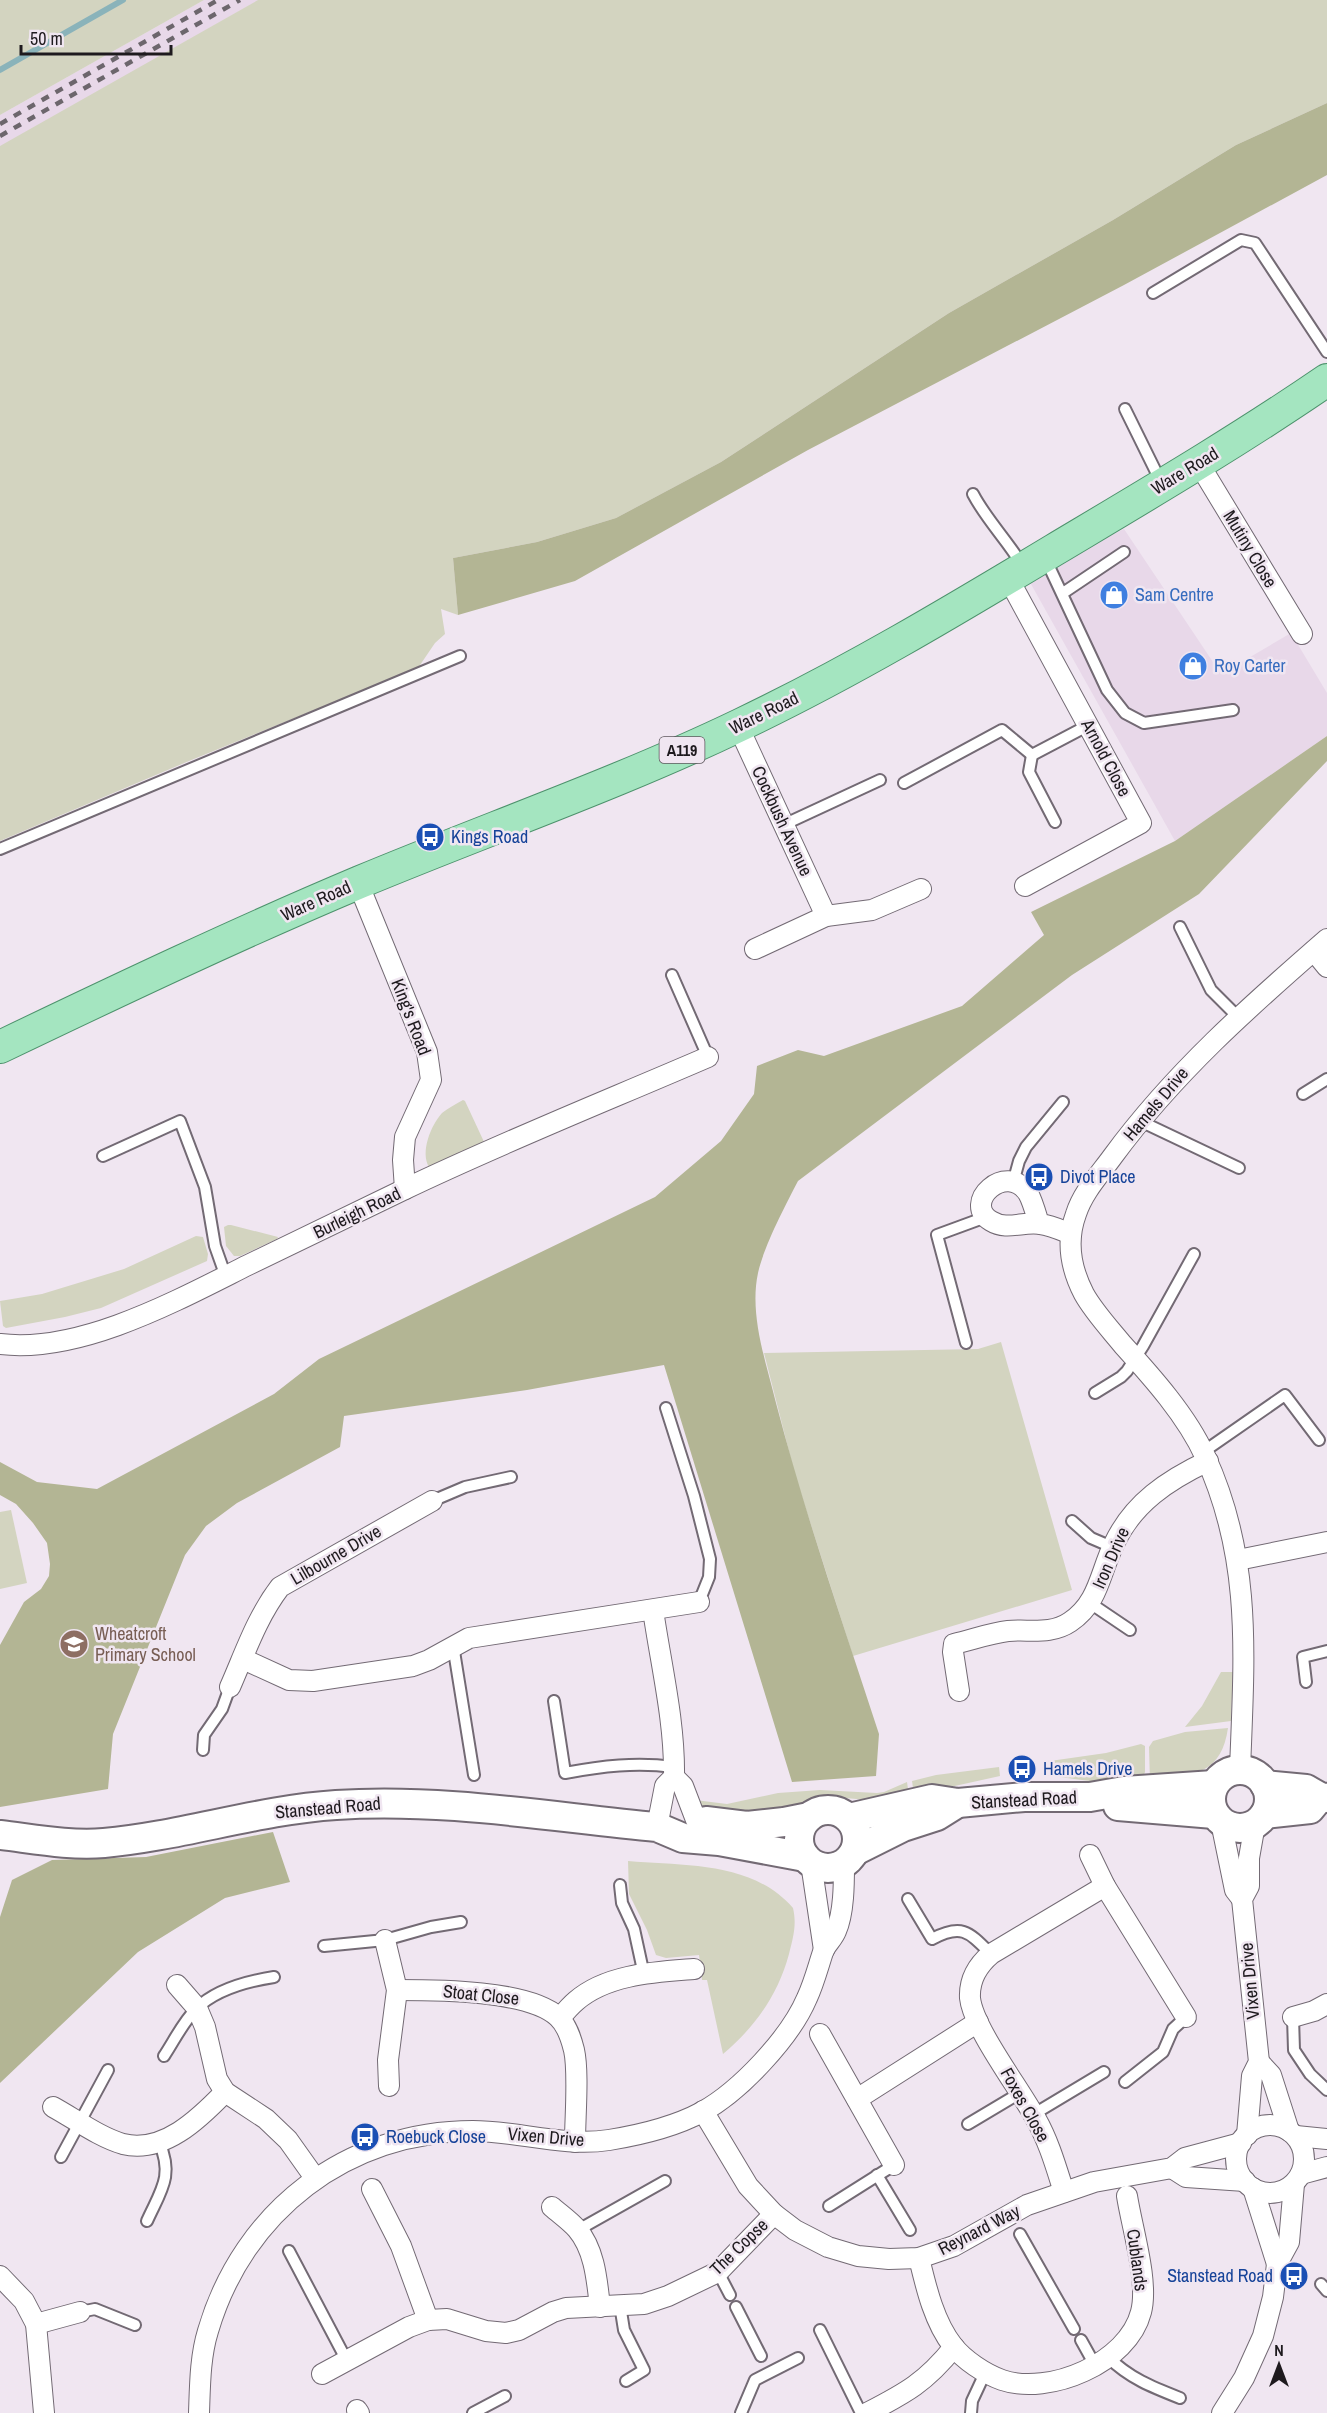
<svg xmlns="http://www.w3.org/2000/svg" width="1327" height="2413" font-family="'Archivo Narrow',sans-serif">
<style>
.built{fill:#e8d8e9}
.green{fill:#d3d4c0}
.forest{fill:#b3b594}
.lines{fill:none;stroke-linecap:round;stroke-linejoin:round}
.stream{stroke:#8ab3ba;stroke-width:6}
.lane-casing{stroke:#736a74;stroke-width:14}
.street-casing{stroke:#736a74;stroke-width:22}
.secondary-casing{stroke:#736a74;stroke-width:32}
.primary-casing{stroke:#4d926c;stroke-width:34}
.lane{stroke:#fff;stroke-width:10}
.street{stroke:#fff;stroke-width:20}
.secondary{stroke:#fff;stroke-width:28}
.primary{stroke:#a4e5c0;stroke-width:32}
.rail{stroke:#6c666c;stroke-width:4.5;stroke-dasharray:8 8;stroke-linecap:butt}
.labels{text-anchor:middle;stroke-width:5;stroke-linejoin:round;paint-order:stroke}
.shield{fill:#f0e6f1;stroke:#5d575d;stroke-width:1.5}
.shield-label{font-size:16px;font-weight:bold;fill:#1e1a1e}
.street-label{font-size:18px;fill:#1e1a1e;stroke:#f0e6f1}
.shop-label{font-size:18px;fill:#366cbe;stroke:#f0e6f1;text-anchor:start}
.transit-label{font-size:18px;fill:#164399;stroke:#f0e6f1;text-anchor:start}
.education-label{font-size:18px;fill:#785e54;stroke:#f0e6f1;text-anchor:start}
</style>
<rect width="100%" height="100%" fill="#f0e6f1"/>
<g class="built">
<path d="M204,0H259L0,147V115Z"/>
<path d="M1124,529L1221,674L1291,633L1327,693V736L1175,841L1027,577Z"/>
</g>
<g class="green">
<path d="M0,0H204L0,115Z"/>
<path d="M258,0H1327V103L1236,145L1113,220L949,313L721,462L616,518L537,542L453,558L458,615L441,609L445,634L435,643L418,668L189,761L0,841V146Z"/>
<path d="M463,1100L465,1101L485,1144L434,1168L429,1167C420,1152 431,1125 442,1113C448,1108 456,1104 463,1100Z"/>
<path d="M228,1225H231L278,1237L277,1239L240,1256H234L226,1246L224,1227Z"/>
<path d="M196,1236L203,1237L208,1254L207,1261L101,1308L65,1317L6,1328L3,1326L0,1301L42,1294L124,1269Z"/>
<path d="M1001,1342L1072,1590L853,1656L795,1475L764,1353L978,1349Z"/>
<path d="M11,1510L27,1583L0,1589V1512Z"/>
<path d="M1221,1672H1233L1231,1721L1185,1727L1202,1706Z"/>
<path d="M1228,1728C1221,1777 1191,1774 1150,1782L1149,1747L1153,1741L1185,1732Z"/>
<path d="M1141,1744L1145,1746V1772L1141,1782L1105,1783L1044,1775L1043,1762L1106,1753Z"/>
<path d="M999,1767L1000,1776L914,1795L912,1781L936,1775Z"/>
<path d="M907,1782L909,1796L868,1800L822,1796L770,1814L709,1811L695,1800L727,1804L778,1793L820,1790L877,1793L884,1792Z"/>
<path d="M628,1861C685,1866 752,1861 793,1908C797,1925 793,1938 789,1954C778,1995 755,2027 723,2054L707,1980H702L699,1955L666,1958L656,1955L647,1930L629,1894Z"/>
</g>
<g class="forest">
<path d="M1327,103V175L1124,285L808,450L575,581L458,615L453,558L537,542L616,518L721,462L949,313L1113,220L1236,145Z"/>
<path d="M1327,736V761L1199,894L1072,975L798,1181C785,1206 764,1246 758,1273C749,1315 766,1362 776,1403C805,1514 843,1624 879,1734L876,1776L792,1782L664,1365L527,1390L344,1416L340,1447L237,1503L206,1526L185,1555L113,1734L108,1789L0,1807V1645L24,1602L41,1589L49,1576L50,1564L47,1543L33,1523L16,1504L0,1495V1462L37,1482L97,1489L274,1394L319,1359L655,1197L721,1141L754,1094L757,1066L798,1050L824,1056L962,1006L1044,935L1031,912L1175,841Z"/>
<path d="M273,1832L290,1882L225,1898L138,1952L0,2083V1917L12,1880L52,1860L146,1857Z"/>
</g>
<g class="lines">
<path class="stream" d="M0,70L123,0"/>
<g class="lane-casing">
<g id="lane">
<path d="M1153,293L1241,240L1255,243L1327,352"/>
<path d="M1125,409L1162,484"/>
<path d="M973,494C986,519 1007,540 1022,565"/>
<path d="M1046,560L1107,690L1125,713L1144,723L1233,710"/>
<path d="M1063,593L1124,552"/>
<path d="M1032,755L1029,772L1055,822"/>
<path d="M904,783L1002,730L1032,755L1089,725"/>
<path d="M783,825L880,780"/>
<path d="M0,849L460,656"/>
<path d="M1180,927L1211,990L1239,1018"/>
<path d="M672,975L708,1057"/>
<path d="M1303,1094L1327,1079"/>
<path d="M1140,1121L1239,1168"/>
<path d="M103,1156L180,1121L205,1187L215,1246L226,1277"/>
<path d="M1013,1183L1019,1161L1026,1147L1063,1102"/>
<path d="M966,1343L937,1235L986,1217"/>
<path d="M1095,1393L1121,1377L1127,1371L1143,1346L1194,1254"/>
<path d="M666,1408L694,1496L710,1559L709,1577L699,1602"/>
<path d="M1203,1452L1285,1395L1319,1440"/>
<path d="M432,1501L465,1487L511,1477"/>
<path d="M1072,1521L1091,1538L1112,1547"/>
<path d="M1090,1603L1130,1630"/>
<path d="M453,1645L474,1775"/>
<path d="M1306,1682L1303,1657L1327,1651"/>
<path d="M554,1701L565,1773C602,1766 636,1762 674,1767"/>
<path d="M203,1750L204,1735L222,1709L230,1687"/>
<path d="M620,1885L622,1903L634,1929L644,1975"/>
<path d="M908,1899L932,1939C962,1923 969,1932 991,1954"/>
<path d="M324,1946L385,1940L431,1927L461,1922"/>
<path d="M1293,2017L1294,2050L1310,2074L1327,2090"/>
<path d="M164,2056C174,2041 183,2022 196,2009C215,1990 248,1981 274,1977"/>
<path d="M1125,2082L1163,2052L1173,2029L1186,2017"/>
<path d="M1034,2114L1104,2072"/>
<path d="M968,2124L1020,2093"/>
<path d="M61,2157L108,2070"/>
<path d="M877,2175L910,2230"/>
<path d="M829,2206L894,2165"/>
<path d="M147,2221C161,2190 174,2176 159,2142"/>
<path d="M578,2230L665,2181"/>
<path d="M1020,2234L1074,2329"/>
<path d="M289,2251L347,2361"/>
<path d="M718,2272L730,2295"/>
<path d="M1321,2284L1327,2291"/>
<path d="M620,2305L624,2330L644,2370L626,2381"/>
<path d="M736,2307L761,2356"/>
<path d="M80,2312L95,2309L135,2325"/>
<path d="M820,2330L861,2413"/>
<path d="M1081,2340L1096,2367"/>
<path d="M1108,2357C1129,2378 1152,2387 1180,2398"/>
<path d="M473,2413L505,2396"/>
<path d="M741,2413L755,2380L798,2358"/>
<path d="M971,2413L972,2401L986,2371"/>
</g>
</g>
<g class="street-casing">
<g id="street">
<path d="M1199,464L1302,634"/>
<path d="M1008,578L1141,823L1025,886"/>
<path d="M738,726L826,916"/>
<path d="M358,883L427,1052L431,1080L405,1137L403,1160L405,1189"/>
<path d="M755,949L826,916L872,910L921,889"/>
<path d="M1314,951L1327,967"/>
<path d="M1039,1224C1036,1214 1033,1202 1028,1193C1006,1161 961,1203 991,1221C1007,1231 1023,1221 1040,1224C1050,1225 1061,1230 1071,1234"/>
<path d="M0,1344C80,1354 178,1300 248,1265C300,1240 352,1215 403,1190C503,1142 606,1101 708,1057"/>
<path d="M1238,1560L1327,1542"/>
<path d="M653,1610C661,1665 675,1722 674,1777L665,1786L657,1827"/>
<path d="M243,1659L289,1680L313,1681L413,1666L429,1660L469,1638L699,1602"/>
<path d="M230,1687C245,1653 257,1617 280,1587L432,1501"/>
<path d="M959,1691L953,1652L954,1644C972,1640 990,1633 1008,1631C1029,1629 1051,1635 1070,1622C1099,1603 1100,1572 1114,1544C1133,1503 1168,1480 1208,1461"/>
<path d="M1240,1770C1244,1658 1253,1560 1205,1456C1187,1416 1152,1377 1123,1345C1110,1329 1094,1312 1084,1294C1071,1269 1066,1241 1076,1214C1083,1192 1100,1174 1113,1156C1174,1073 1250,1006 1327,939"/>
<path d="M674,1777L683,1786L696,1820"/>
<path d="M1221,1822L1235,1890L1242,1899"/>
<path d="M1090,1855L1105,1886L1186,2017"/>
<path d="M811,1863L824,1950"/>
<path d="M385,1940L397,1990L388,2060L389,2086"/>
<path d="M177,1985L197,2008L205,2027L217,2079L225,2092L266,2119L288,2140L315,2178"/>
<path d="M397,1990C437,1990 529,1990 558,2017C567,2025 571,2038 574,2050C579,2072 575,2117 575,2142"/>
<path d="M1293,2017L1314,2011L1327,2004"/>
<path d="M560,2018C565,2012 570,2006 576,2001C607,1974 656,1972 694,1969"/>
<path d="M820,2034L894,2165"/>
<path d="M1259,2062L1271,2075L1289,2131"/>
<path d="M857,2099L978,2022"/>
<path d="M53,2107C75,2119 99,2137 123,2144C163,2154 199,2119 225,2092"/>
<path d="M703,2111L748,2186L774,2214L795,2230L828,2247L858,2256L889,2259L919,2258L954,2246L1027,2205L1094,2182L1172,2168L1185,2158L1241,2143"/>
<circle cx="1270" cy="2159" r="34"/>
<path d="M1247,2135L1252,2076L1259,2062L1242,1899L1249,1886V1858L1255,1824"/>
<path d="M1296,2136L1327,2139"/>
<path d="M1172,2168L1186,2177L1245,2181"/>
<path d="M1301,2174L1327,2167"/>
<path d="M1253,2188L1277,2264"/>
<path d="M372,2189L401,2246L428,2320"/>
<path d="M1064,2192C1056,2167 1049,2142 1036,2119C1020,2089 973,2028 970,1998C969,1979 978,1965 991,1954L1105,1886"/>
<path d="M552,2207C560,2214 570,2221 577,2229C595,2250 597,2281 600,2307"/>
<path d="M919,2258C926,2287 934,2322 953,2346C964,2360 985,2374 1002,2380C1049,2396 1128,2363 1141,2312C1149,2282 1132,2228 1127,2196"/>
<path d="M0,2276L24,2301L36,2324L44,2413"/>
<path d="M36,2324L80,2312"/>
<path d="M322,2374L409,2327L428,2320L447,2319L486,2331L506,2333L519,2330L553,2312L566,2308L644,2304L668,2296L718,2272L774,2214"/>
<path d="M357,2410L359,2413"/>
<path d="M199,2413C200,2385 200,2357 208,2331C243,2211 347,2131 473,2131C518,2131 563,2147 609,2140C640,2135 674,2127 702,2112C740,2091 790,2038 807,1998C814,1983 818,1967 823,1952C826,1944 833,1939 836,1931C844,1913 844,1883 844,1864"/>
<path d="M867,2413C906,2393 926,2382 954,2347"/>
<path d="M1222,2413L1244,2378L1263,2336L1273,2297L1277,2264L1289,2242L1294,2184"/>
</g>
</g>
<g class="secondary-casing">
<g id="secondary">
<circle cx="1240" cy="1799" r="29"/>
<path d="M1265,1785L1306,1789L1320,1797L1327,1798"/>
<path d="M1118,1806L1214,1814"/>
<circle cx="828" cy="1839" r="29"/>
<path d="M1265,1814L1310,1809L1320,1797"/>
<path d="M849,1818L932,1799L958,1803L1024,1797H1090L1124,1791L1214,1785"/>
<path d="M706,1821L747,1826L784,1822L809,1817"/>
<path d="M0,1835C34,1839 70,1846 104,1843C182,1836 258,1810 336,1805C444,1798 550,1817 657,1827L683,1838L719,1841L805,1857"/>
<path d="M855,1851L903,1827L937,1816L953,1806"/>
</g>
</g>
<g class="primary-casing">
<path id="primary" d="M0,1047C119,990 239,933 360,882C487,829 617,784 740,725C849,673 951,612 1054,550C1146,495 1238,441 1327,380"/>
</g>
<use href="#lane" class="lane"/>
<use href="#street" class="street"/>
<use href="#secondary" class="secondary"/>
<use href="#primary" class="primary"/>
<g class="rail">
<path d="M0,124L218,0"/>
<path d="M0,136L240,0"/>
</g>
</g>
<defs>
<g id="shop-disc" transform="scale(1.5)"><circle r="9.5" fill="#3f7fe0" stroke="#f0e6f1"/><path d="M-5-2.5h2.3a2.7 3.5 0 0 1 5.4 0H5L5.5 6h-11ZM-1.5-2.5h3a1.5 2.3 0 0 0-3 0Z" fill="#fff"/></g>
<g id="bus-disc" transform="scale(1.5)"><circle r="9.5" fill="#1a4fb4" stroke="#f0e6f1"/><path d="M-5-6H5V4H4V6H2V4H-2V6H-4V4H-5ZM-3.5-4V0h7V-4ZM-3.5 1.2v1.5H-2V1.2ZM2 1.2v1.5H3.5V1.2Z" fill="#fff"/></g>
<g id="school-disc" transform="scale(1.5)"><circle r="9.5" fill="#8d6e63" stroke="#f0e6f1"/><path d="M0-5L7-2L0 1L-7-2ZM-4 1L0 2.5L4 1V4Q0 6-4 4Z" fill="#fff"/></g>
</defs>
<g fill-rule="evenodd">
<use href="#shop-disc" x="1114" y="595"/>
<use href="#shop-disc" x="1193" y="666"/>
<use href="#bus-disc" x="430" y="837"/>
<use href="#bus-disc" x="1039" y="1177"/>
<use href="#school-disc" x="74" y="1644"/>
<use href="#bus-disc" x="1022" y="1769"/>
<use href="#bus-disc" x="365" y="2137"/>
<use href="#bus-disc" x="1294" y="2276"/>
</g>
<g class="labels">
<rect class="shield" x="659.5" y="737" width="45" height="26" rx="4.5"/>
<g class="shield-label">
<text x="682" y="756">A119</text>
</g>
<g class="street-label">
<text transform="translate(1185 471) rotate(-31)" y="6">Ware Road</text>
<text transform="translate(1250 549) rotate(59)" y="6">Mutiny Close</text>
<text transform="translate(764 713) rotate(-26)" y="6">Ware Road</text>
<text transform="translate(1106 758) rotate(62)" y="6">Arnold Close</text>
<text transform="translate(782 821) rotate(65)" y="6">Cockbush Avenue</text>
<text transform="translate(316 901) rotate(-24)" y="6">Ware Road</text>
<text transform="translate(411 1017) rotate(69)" y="6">King's Road</text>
<text transform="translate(1156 1104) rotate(-50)" y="6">Hamels Drive</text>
<text transform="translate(357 1213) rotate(-26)" y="6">Burleigh Road</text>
<text transform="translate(336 1555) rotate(-30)" y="6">Lilbourne Drive</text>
<text transform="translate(1111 1558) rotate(-66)" y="6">Iron Drive</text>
<text transform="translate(1024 1800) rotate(-3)" y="6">Stanstead Road</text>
<text transform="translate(328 1808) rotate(-5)" y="6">Stanstead Road</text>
<text transform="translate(1250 1981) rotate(-95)" y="6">Vixen Drive</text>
<text transform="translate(481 1995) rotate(6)" y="6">Stoat Close</text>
<text transform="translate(1025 2105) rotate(61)" y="6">Foxes Close</text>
<text transform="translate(546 2137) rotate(5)" y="6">Vixen Drive</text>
<text transform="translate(979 2230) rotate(-27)" y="6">Reynard Way</text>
<text transform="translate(739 2247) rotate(-44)" y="6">The Copse</text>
<text transform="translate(1137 2260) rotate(82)" y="6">Cublands</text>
</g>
<g class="shop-label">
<text x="1135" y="601">Sam Centre</text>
<text x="1214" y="672">Roy Carter</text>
</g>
<g class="transit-label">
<text x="451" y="843">Kings Road</text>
<text x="1060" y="1183">Divot Place</text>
<text x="1043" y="1775">Hamels Drive</text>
<text x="386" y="2143">Roebuck Close</text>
<text x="1273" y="2282" text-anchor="end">Stanstead Road</text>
</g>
<g class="education-label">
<text x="95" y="1640">Wheatcroft<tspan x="95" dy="21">Primary School</tspan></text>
</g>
</g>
<g transform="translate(1279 2365)" stroke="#f0e6f1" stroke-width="4.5" paint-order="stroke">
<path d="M0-4.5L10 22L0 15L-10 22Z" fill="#1e1a1e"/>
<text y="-9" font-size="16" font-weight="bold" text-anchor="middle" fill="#1e1a1e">N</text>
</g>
<path d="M21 45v9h150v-9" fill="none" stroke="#1e1a1e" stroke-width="3"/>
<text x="30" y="45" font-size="18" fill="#1e1a1e" stroke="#f0e6f1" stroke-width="4.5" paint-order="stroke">50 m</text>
</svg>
